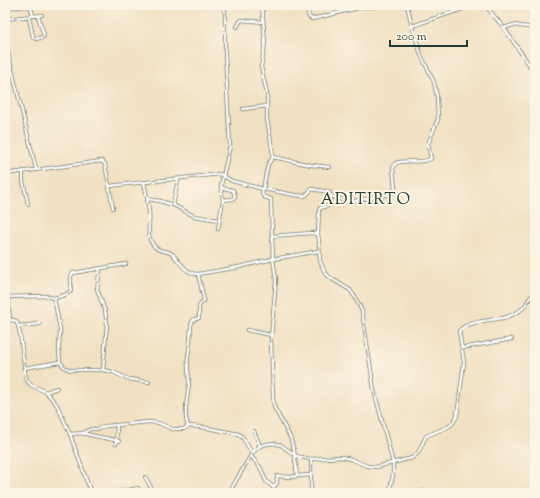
<svg xmlns="http://www.w3.org/2000/svg" width="540" height="498" font-family="'Sorts Mill Goudy',serif">
<style>
.lines{fill:none;stroke-linecap:round;stroke-linejoin:round}
.minor-casing{stroke:#687665;stroke-width:4}
.minor{stroke:#fff;stroke-width:2.5}
.labels{text-anchor:middle;stroke-width:4;stroke-linejoin:round;paint-order:stroke}
.quarter-label{font-size:16px;letter-spacing:1px;fill:#1f3d34;stroke:#fcf5e5}
</style>
<rect width="100%" height="100%" fill="#fcf5e5"/>
<filter id="ink" filterUnits="userSpaceOnUse"><feTurbulence type="fractalNoise" baseFrequency=".025" numOctaves="2"/><feDisplacementMap in="SourceGraphic" scale="8" xChannelSelector="R" yChannelSelector="G"/><feConvolveMatrix kernelMatrix="1 2 1 2 8 2 1 2 1" color-interpolation-filters="sRGB"/></filter>
<filter id="wash" filterUnits="userSpaceOnUse"><feTurbulence type="fractalNoise" baseFrequency=".012" numOctaves="4" result="noise"/><feDisplacementMap in="SourceGraphic" scale="16" xChannelSelector="R" yChannelSelector="G"/><feGaussianBlur stdDeviation="0.9" result="paint"/><feColorMatrix in="noise" values="0 0 0 0 0 0 0 0 0 0 0 0 0 0 0 0 0 1.4 0 .05"/><feComposite in="paint" operator="in"/></filter>
<g filter="url(#wash)">
<rect width="100%" height="100%" fill="#f1e0c1"/>
</g>
<g filter="url(#ink)">
<g class="lines">
<g class="minor-casing">
<g id="minor">
<path d="M307,5L309,17L312,19L362,7L407,5"/>
<path d="M407,5L412,26L474,5"/>
<path d="M485,5L504,28L513,25L535,28"/>
<path d="M5,8L28,6L31,8L33,16"/>
<path d="M29,17L33,37L36,39L43,37L44,35L38,16"/>
<path d="M5,19L42,15"/>
<path d="M237,27L241,20L263,22"/>
<path d="M504,28L530,66L535,78"/>
<path d="M5,41L36,169"/>
<path d="M5,69L12,67"/>
<path d="M243,109L267,106"/>
<path d="M273,157L311,165L330,167"/>
<path d="M23,171V181L28,204"/>
<path d="M5,174L102,161L105,164L109,186L220,174L232,181L263,189L268,164L272,159L273,154L267,119V94L261,67L265,43L262,5"/>
<path d="M178,179L173,205L194,216L219,220"/>
<path d="M144,182C146,192 148,202 149,212C151,226 144,235 155,247C160,253 167,249 172,254C180,261 185,274 198,274L239,267L273,259L272,236"/>
<path d="M109,186L113,208"/>
<path d="M222,188L233,190L235,196L233,199L223,200"/>
<path d="M331,196L329,192L312,189L305,196L295,195L263,189L262,194L264,197L271,199L272,236L311,233L318,234L319,242L320,261L325,273L332,279L350,290L355,297L362,311L374,390L393,463V475L389,493"/>
<path d="M147,199L160,201L173,205"/>
<path d="M218,229L223,200L221,185L230,146L225,53V5"/>
<path d="M318,234L319,210L320,208L328,206L331,196L349,202L391,194L395,189L393,168L396,163C407,159 420,164 431,159L428,144L438,119L437,97L434,82L421,55L412,26"/>
<path d="M100,268L97,289L105,311L107,324L103,370"/>
<path d="M198,274L204,300L199,306V318L193,320L191,325C191,336 189,347 188,359C187,367 189,375 189,383C188,397 183,413 188,426L202,427L239,434L243,438L252,453"/>
<path d="M5,297L45,296L54,298L65,295L71,291V276L73,273L126,264"/>
<path d="M8,297L10,320"/>
<path d="M5,321L14,320L17,322L20,334L26,379L31,385L46,392L57,405L70,434L91,493"/>
<path d="M18,326L40,324"/>
<path d="M247,330L271,335"/>
<path d="M462,348L512,339"/>
<path d="M60,362L64,367L70,370H103L113,372L128,379L149,382"/>
<path d="M24,368L60,362L59,349L60,329L54,298"/>
<path d="M46,392L57,388"/>
<path d="M254,431L260,446"/>
<path d="M81,433L119,441"/>
<path d="M70,434L83,433L91,429H98L106,426L149,422L159,423L172,429H184L188,426"/>
<path d="M116,444L117,425"/>
<path d="M251,456L260,467L266,481L274,488L273,493"/>
<path d="M311,459V489L312,492L315,493"/>
<path d="M297,476L294,450L290,437L274,407L273,399L271,338L276,280L273,259L319,251"/>
<path d="M145,477L150,485L152,493"/>
<path d="M273,487L277,483V476L290,477L297,476L311,475"/>
<path d="M107,493L124,491L138,488L140,491"/>
<path d="M229,493L252,453L260,446L267,444L273,443L281,445L296,456L311,459L341,457L351,459L367,466L376,467L412,458L418,453L426,436L448,427L452,424L457,416L464,362L459,331C468,320 493,321 507,317C512,315 519,312 523,308C529,302 527,298 535,294"/>
<path d="M397,493H409"/>
<path d="M418,493L423,491"/>
</g>
</g>
<use href="#minor" class="minor"/>
</g>
</g>
<g class="labels">
<g class="quarter-label">
<text x="366" y="204">ADITIRTO</text>
</g>
</g>
<rect width="540" height="498" fill="none" stroke="#fcf5e5" stroke-width="20"/>
<path d="M390 40v6h77v-6" fill="none" stroke="#1f3d34" stroke-width="2"/>
<text x="396" y="40" font-size="12" fill="#1f3d34" stroke="#fcf5e5" stroke-width="3" paint-order="stroke">200 m</text>
</svg>
